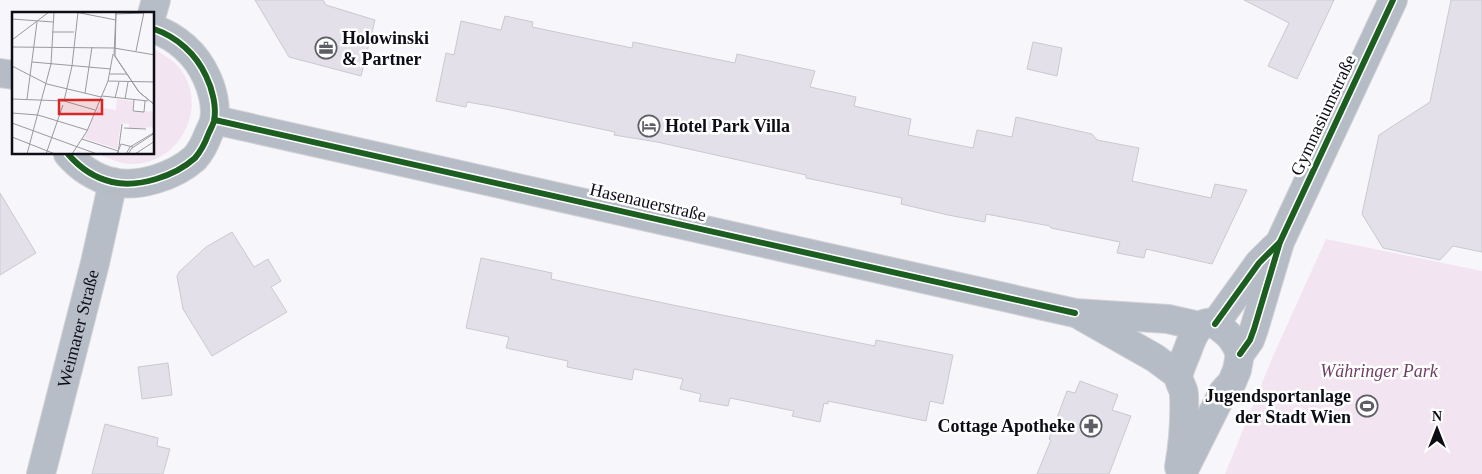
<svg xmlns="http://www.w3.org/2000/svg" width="1482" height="474" font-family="Georgia,serif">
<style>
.green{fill:#f3e4f1}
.building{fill:#e4e0e9;stroke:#cbc9cf}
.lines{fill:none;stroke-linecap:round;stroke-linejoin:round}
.street-casing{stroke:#d2d2d6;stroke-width:30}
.secondary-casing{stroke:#d2d2d6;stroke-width:30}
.street{stroke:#b6bdc7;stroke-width:28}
.secondary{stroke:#b5bcc6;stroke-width:28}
.cycleway-casing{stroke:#fff;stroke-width:9}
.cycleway{stroke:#1b5e20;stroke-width:6}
.labels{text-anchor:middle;stroke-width:5;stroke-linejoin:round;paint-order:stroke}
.poi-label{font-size:18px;font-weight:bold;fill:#0c0d16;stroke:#fff;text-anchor:start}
.street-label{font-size:18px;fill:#0c0d16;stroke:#fff}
.park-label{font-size:18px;font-style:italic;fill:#6f3e65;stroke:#fff}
.inset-road{fill:none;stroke:#99999f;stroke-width:1}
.view{fill:#d62828;fill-opacity:0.15;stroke:#d62828;stroke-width:2.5}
.inset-edge{fill:none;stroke:#0c0d16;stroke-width:2.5}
</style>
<rect width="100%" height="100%" fill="#f7f7fb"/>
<g class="green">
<path d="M154,49C164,55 174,60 181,70C208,107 181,161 136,164C123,165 110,159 99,154H154Z"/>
<path d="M1326,239L1482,271V474H1225L1273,356Z"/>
</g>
<g class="building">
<path d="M255,0H323L326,5L375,20L361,76L289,57Z"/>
<path d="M1244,0H1334L1297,79L1268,66L1289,23Z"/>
<path d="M1451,0H1482V252L1453,246L1440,260L1383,248L1362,214L1379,135L1430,102Z"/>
<path d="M505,16L533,22L532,27L632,48L633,42L735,63L737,54L815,71L810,87L856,97L854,106L911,119L908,135L973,148L977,130L1012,137L1016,117L1092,134L1097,140L1139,148L1132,181L1211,198L1215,184L1247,190L1212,264L1146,249L1144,258L1117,253L1120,242L1051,228L1050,226L986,214L985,222L948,215L901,204L902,198L806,178V175L657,142L614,135L615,132L496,107L467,102L466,107L436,101L446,53L454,55L461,21L501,30Z"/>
<path d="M1033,42L1062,48L1057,76L1027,69Z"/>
<path d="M0,193L36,253L0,275Z"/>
<path d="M232,232L254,267L268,259L281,281L271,287L287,312L212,356L183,309L177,276L180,271L206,247Z"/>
<path d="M481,258L552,273L551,279L673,305L875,346L876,340L953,355L943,404L930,401L926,421L828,401V404L824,403L820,422L792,416L794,411L730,398L728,406L699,401L701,394L680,389L683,379L634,369L632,380L567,367L568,361L506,348L509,337L466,328Z"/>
<path d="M168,363L172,395L142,399L138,367Z"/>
<path d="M1080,381L1118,395L1112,410L1131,416L1109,474H1037L1051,440L1049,439L1067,391L1075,393Z"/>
<path d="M105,424L158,438L157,446L170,449L163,474H92Z"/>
</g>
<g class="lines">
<g class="street-casing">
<g id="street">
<path d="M152,14L156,0"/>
<path id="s1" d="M41,474L95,263L113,182"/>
</g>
</g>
<g class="secondary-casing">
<g id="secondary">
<path d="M0,73L14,75"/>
<path d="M215,120L1075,313L1168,319L1199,326"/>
<path d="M68,154C79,167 95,178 112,182C139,188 175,176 195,158C201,151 205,143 208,135C210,130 213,125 214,121C217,107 212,88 206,76C196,54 177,37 154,29"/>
<path d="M1081,316L1155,358L1178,375"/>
<path d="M1215,324L1259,263L1275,247"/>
<path d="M1179,467C1183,444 1185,419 1184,395C1184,387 1177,382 1179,373C1181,366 1184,359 1187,352C1192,338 1200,313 1219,327C1230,335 1235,341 1240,354"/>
<path d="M1182,474L1223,392L1232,382L1237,370L1240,354L1250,340L1254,329L1280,242L1393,0"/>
</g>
</g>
<use href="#street" class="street"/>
<use href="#secondary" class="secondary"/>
<g class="cycleway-casing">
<g id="cycleway">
<path d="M215,120L1075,313"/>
<path d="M68,154C79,167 95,178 112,182C139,188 175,176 195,158C201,151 205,143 208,135C210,130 213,125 214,121C217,107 212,88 206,76C196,54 177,37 154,29"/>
<path d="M1215,324L1259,263L1280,242"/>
<path d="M1240,354L1250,340L1254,329L1280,242L1393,0"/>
</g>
</g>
<use href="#cycleway" class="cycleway"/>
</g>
<defs>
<g id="office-ring" transform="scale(1.125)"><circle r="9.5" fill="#fff" stroke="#5e5f66" stroke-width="1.5"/><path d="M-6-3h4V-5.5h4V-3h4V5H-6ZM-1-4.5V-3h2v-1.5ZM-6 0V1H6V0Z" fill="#5e5f66"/></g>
<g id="hotel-ring" transform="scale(1.125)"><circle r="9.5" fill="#fff" stroke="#5e5f66" stroke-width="1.5"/><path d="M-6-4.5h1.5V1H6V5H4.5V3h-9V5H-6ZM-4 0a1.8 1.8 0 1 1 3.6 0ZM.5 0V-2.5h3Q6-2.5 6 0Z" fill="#5e5f66"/></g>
<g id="stadium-ring" transform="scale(1.125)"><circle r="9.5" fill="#fff" stroke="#5e5f66" stroke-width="1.5"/><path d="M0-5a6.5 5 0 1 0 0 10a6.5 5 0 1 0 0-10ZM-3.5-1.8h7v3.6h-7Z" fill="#5e5f66"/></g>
<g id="pharmacy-ring" transform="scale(1.125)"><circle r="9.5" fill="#fff" stroke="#5e5f66" stroke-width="1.5"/><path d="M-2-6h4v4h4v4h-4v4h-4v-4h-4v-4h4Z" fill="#5e5f66"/></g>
</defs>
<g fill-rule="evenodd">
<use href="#office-ring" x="326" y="48"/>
<use href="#hotel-ring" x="649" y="126"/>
<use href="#stadium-ring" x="1367" y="406"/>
<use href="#pharmacy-ring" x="1091" y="426"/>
</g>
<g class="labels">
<g class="poi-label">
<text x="342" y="44">Holowinski<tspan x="342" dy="21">&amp; Partner</tspan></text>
<text x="665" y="132">Hotel Park Villa</text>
<text x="1351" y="402" text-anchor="end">Jugendsportanlage<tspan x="1351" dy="21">der Stadt Wien</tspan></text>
<text x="1075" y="432" text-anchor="end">Cottage Apotheke</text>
</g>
<g class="street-label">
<text transform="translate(1323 115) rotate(-65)" y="6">Gymnasiumstraße</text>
<text transform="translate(648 202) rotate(13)" y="6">Hasenauerstraße</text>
<text dy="6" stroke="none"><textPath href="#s1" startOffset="150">Weimarer Straße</textPath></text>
</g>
<g class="park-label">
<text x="1379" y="377">Währinger Park</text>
</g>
</g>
<g transform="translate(12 12)">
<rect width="142" height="142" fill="#f7f7fb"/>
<path d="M105,87L121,89L120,100L142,99V115L117,117V112L109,111L105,137L72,126L86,95L104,98Z" fill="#f3e4f1"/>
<path class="inset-road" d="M63,0L104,8M104,0L102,43L127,80L143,93M104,0L103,44L127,80L143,93M104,2L132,1M0,7L41,10M40,20H62M0,28L37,0M0,35L102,36L143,43M124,39L132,0M20,50L99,57M0,54L35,72L89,85M0,57V125M98,62H115M96,69L143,70M73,81L80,35M90,84L136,89M103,86L107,70M0,87L52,89L83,98M15,87L25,10M113,87L116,70M122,88L121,99L132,100L133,89M52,89L60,54L66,0M0,101L26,103L75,118M0,111L85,142M112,116L134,117M0,125L43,142M70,127L106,139M15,142L39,52L42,0M34,142L51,93M60,142L75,119L96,69L101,42M105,142L109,132L121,135M106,142L110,112M114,142L118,135L143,120M116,142L120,136L143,121M123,142L143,129"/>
<path class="view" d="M47,88H90V102H47Z"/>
<rect width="142" height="142" class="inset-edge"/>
</g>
<g transform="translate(1437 429)" stroke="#ffffff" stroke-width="4" paint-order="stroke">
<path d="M0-4L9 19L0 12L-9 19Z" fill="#0c0d16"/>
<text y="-8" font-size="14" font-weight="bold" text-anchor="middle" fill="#0c0d16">N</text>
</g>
</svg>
